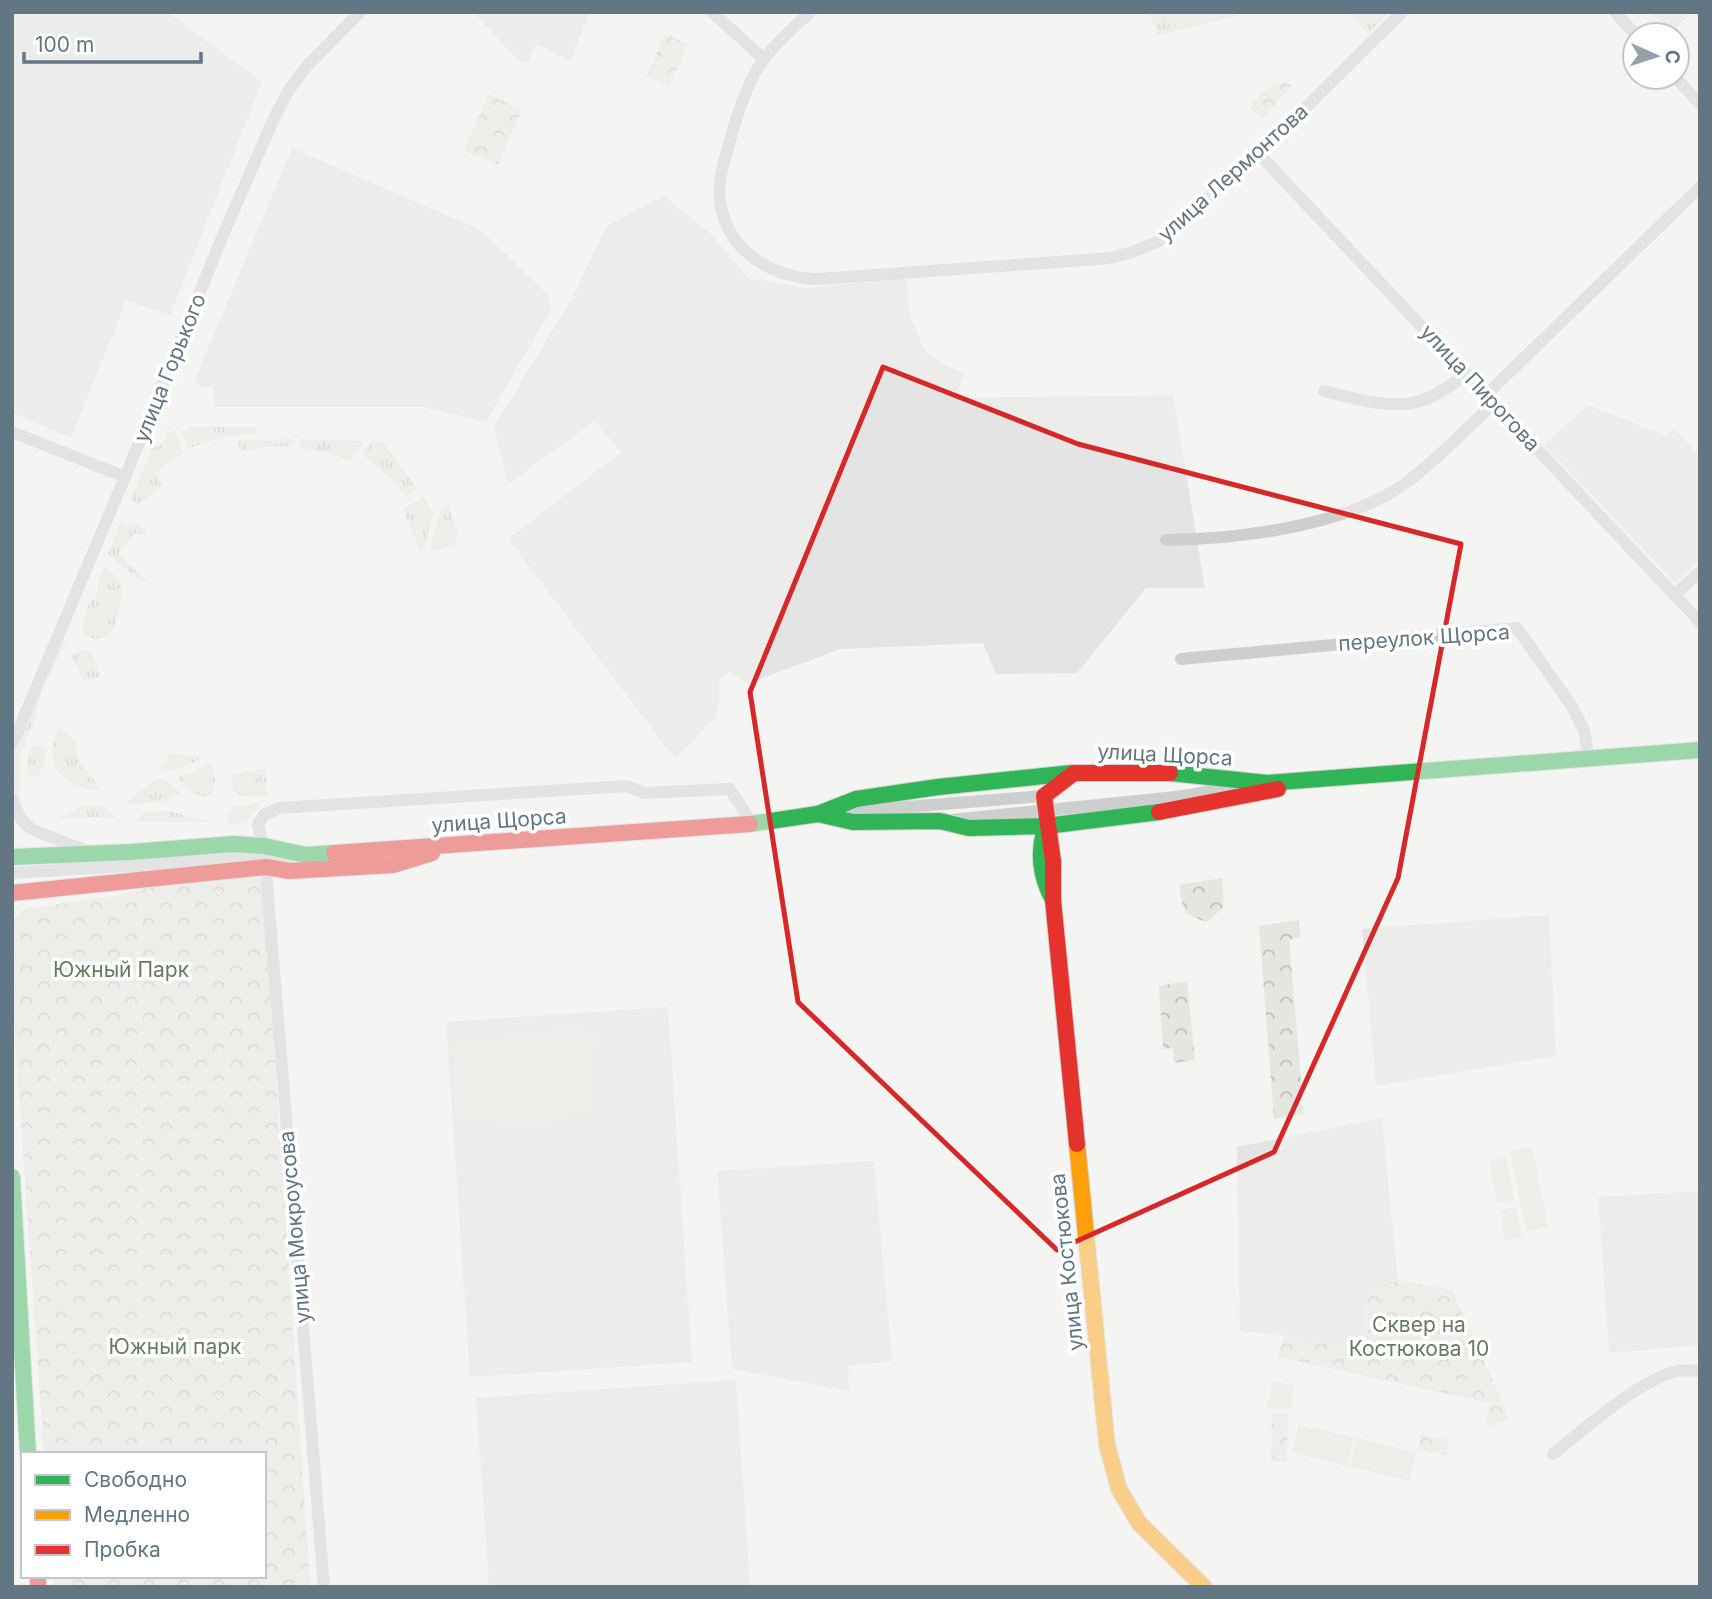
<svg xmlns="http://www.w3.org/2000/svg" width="1712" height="1599" font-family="Inter,sans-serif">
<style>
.built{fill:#e3e4e3}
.grass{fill:url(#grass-tufts)}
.forest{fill:url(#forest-crowns)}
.garden{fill:#e4e7e0}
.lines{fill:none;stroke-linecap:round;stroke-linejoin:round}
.fast-casing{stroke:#d0d2d2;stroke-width:18}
.slow-casing{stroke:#d0d2d2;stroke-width:18}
.jam-casing{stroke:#d0d2d2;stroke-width:18}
.street{stroke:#cdcfcf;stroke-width:12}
.fast{stroke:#30b455;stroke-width:16}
.slow{stroke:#ff9f0a;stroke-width:16}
.jam{stroke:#e5322d;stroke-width:16}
.marked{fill:none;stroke:#d62828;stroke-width:5;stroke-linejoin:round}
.labels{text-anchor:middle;stroke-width:7;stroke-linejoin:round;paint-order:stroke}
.street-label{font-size:21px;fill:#627684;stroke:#fff}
.park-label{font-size:21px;fill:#677b61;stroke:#fff}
</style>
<defs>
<pattern id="grass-tufts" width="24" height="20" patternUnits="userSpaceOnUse" patternTransform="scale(1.75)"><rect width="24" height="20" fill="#e4e7e0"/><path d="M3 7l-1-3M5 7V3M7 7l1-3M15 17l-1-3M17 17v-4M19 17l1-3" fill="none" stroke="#bcc0bb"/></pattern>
<pattern id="forest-crowns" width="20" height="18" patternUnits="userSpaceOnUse" patternTransform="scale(1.75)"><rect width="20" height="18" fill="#e4e7e0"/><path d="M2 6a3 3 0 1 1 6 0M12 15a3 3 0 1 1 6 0" fill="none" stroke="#bcc0bb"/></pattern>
</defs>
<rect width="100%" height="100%" fill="#f4f4f2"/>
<g class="built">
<path d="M12,12H168L262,82L170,315L126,301L115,329L116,334L112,336L71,438L12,413Z"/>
<path d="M473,12H590L570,61L537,44L528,61L521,63Z"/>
<path d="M1650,12H1692L1670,33Z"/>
<path d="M292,148L481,230L549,296L550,311L486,422L423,407H214V387H201L195,379Z"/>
<path d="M664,196L712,235L748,278L808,288L906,277L910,316L925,351L943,364L965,374L954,398L1173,395L1205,588H1146L1077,673L996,674L983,643L840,649L747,684L730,672L719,680V701L715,718L675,759L508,539L621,452L595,421L508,484L494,427L572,298L607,225Z"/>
<path d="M1588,405L1665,435L1675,429L1700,457V560L1675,583L1544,445Z"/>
<path d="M1549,915L1556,1056L1376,1086L1362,929Z"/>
<path d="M668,1007L692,1362L470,1377L446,1022Z"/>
<path d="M1382,1118L1398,1280L1365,1293L1369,1346L1240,1331L1237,1147Z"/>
<path d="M874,1161L892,1361L848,1366L849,1391L732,1369L717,1171Z"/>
<path d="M1700,1191V1345L1609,1353L1598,1197Z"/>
<path d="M736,1380L750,1585L716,1587H489L476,1398Z"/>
</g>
<g class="grass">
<path d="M1148,12H1252L1158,35Z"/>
<path d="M1350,12H1389L1368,34Z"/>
<path d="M190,427H256L255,435C230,433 211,440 188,449L181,431H187Z"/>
<path d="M174,431L183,453L155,473L163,486L138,504L130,499L153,448L164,442L166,433Z"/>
<path d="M293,439L292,446L264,447L241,452L237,440Z"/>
<path d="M300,439L363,441L351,462L335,455L300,447Z"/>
<path d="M371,441L383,442L418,490L406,497L397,485L363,455Z"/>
<path d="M423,497L433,513L425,548L420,551L403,509Z"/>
<path d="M449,504L458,536L454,546L432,551L430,549L440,512Z"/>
<path d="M121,522L128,527L133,523L148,530L146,535L135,533L118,554L147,581L141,582L108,554Z"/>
<path d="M105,567L116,576L124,590L115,626L107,637L93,639L84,634C82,622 83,611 91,602C92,600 94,600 95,598C101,588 96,576 105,567Z"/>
<path d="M64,641L65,644L43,687L34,721L20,757V802L14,803L12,760L56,644Z"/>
<path d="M82,650L91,652L98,665L100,677L84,680L71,656Z"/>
<path d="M59,727L75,742L78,759L102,791C64,788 40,765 59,727Z"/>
<path d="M35,745H40L44,747L45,760L39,776L34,777L29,774C26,763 25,753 35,745Z"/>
<path d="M170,753L201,757C190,768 176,770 161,771Z"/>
<path d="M207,763C217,770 216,782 213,793L204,797L194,794L177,777L193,772Z"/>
<path d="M266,769L267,795L241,796L233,791L231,774Z"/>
<path d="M156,779L169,782L179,791V794L163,802L128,804L127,802Z"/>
<path d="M258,803L260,804L246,823L228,824V813L232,807Z"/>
<path d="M85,805C100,805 108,807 116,819L97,817L56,819Z"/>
<path d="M154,811H170L210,822H135L142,814Z"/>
</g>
<g class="forest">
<path d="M665,34L688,44L669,87L646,76Z"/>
<path d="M1282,82L1292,85L1263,118L1250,109C1256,94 1267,88 1282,82Z"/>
<path d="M488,94L522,109L498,165L464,151Z"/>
<path d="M252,874L259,877L263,885L310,1587H54L53,1576H264V1454H44L12,990V922L21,911L31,908L120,895L177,880Z"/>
<path d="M1222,878L1224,907L1207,922C1182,914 1183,910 1179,885Z"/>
<path d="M1298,920L1301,936L1289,940L1304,1115L1274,1119L1259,926Z"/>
<path d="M1187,981L1195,1060L1174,1063L1173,1048L1163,1049L1159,986Z"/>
<path d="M1398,1280L1452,1290L1510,1419L1486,1427L1490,1403L1278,1357L1284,1336L1369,1345L1365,1293Z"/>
<path d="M1272,1413H1288L1287,1462H1271Z"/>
<path d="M1421,1434L1449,1440L1446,1455L1418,1449Z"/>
</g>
<g class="garden">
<path d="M592,1030L598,1085L590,1115L545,1121L473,1122L458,1113L453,1043L458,1036Z"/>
<path d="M1532,1147L1548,1227L1526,1232L1510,1151Z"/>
<path d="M1506,1158L1514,1200L1497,1203L1489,1161Z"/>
<path d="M1516,1207L1521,1238L1505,1240L1500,1210Z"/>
<path d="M1273,1381L1294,1386L1291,1408L1266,1409Z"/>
<path d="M1299,1425L1354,1437L1347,1466L1292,1453Z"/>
<path d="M1357,1438L1416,1452L1410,1481L1350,1466Z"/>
</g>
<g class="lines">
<g class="fast-casing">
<g id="fast">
<path d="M1170,773L1267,783L1700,750"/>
<path d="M818,814L856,799L938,787L1072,773"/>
<path d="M750,824L818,814L853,822L940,821L969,828L1046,826L1159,812"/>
<path d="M1046,826C1037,852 1040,876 1053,900"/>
<path d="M12,857L131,852L234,844L264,846L306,855L334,853"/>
<path d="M12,1177L28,1454"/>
</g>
</g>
<g class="slow-casing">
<path id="slow" d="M1077,1144L1107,1445L1119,1489L1139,1523L1204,1587"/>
</g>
<g class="jam-casing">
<g id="jam">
<path d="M1159,812L1278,789"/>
<path d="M334,853L750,824"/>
<path d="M12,893L266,867L289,871L393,865L432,853"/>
<path d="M1077,1144L1053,900V861L1044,796L1074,773H1170"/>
<path d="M38,1576V1587"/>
</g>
</g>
<g class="street">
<path d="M712,12L764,59"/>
<path d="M810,12C795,27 777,41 765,58C750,76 737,114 731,137C726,155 717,180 720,200C726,251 772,278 819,279L1099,259C1122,257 1139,250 1159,241L1259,154L1402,12"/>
<path d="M1615,12L1636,35"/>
<path d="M1675,77L1700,104"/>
<path d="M1259,154L1700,622"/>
<path d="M1324,391C1354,398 1392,411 1423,400C1438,396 1454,382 1467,374"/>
<path d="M1486,395L1700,187"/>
<path d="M12,432L125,477"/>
<path d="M1166,540C1238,539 1348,526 1407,482C1438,459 1466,429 1494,403"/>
<path d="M1674,595L1700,572"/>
<path d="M1181,659L1517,628L1571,705L1584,730L1589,759"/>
<path d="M12,745L125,477L223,235L275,116L289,90L306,67L360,12"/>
<path d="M12,800L21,819L31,829L87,851"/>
<path d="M832,813L1044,796"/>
<path d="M951,820L1176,797L1246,786"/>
<path d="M12,873L291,856"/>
<path d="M1553,1454C1585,1429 1638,1380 1678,1371C1684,1370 1693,1371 1700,1370"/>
<path d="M324,1587L265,858L258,824L264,815L279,808L627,786L644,793L730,789L752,824"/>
</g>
<use href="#fast" class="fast"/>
<use href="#slow" class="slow"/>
<use href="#jam" class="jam"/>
</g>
<path d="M0 0H1712V1599H0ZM883,367L1078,444L1461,544L1398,878L1274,1152L1057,1250L798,1002L750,692Z" fill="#f4f4f2" fill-opacity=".55" fill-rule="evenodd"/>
<path class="marked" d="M883,367L1078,444L1461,544L1398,878L1274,1152L1057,1250L798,1002L750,692Z"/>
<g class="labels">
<g class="street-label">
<text transform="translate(1233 173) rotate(-42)" y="7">улица Лермонтова</text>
<text transform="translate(170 368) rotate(-68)" y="7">улица Горького</text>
<text transform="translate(1480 388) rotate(47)" y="7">улица Пирогова</text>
<text transform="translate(1424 638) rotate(-4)" y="7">переулок Щорса</text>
<text transform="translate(1165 755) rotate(3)" y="7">улица Щорса</text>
<text transform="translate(499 821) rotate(-4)" y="7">улица Щорса</text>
<text transform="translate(295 1227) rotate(-95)" y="7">улица Мокроусова</text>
<text transform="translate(1067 1262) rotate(-96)" y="7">улица Костюкова</text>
</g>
<g class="park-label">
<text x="121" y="977">Южный Парк</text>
<text x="1419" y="1332">Сквер на<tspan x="1419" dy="24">Костюкова 10</tspan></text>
<text x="175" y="1354">Южный парк</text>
</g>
</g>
<rect width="1712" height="1599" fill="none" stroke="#627684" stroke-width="28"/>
<rect x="21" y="1452" width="245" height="126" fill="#ffffff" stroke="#c0c8ce" stroke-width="2"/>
<rect x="35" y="1475" width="35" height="10" fill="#30b455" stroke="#c0c8ce" stroke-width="2"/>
<text x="84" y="1487" font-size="21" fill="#627684">Свободно</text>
<rect x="35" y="1510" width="35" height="10" fill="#ff9f0a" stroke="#c0c8ce" stroke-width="2"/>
<text x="84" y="1522" font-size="21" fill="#627684">Медленно</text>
<rect x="35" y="1545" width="35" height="10" fill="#e5322d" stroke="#c0c8ce" stroke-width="2"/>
<text x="84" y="1557" font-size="21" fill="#627684">Пробка</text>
<g transform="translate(1656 56) rotate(93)"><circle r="33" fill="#ffffff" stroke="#c0c8ce" stroke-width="2"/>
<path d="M0-5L12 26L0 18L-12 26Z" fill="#95a2aa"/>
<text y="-10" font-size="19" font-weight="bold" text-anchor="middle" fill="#627684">С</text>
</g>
<path d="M24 52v10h177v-10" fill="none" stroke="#627684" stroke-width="3.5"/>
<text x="35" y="52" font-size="21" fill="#627684" stroke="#ffffff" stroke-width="5" paint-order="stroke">100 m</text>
</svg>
